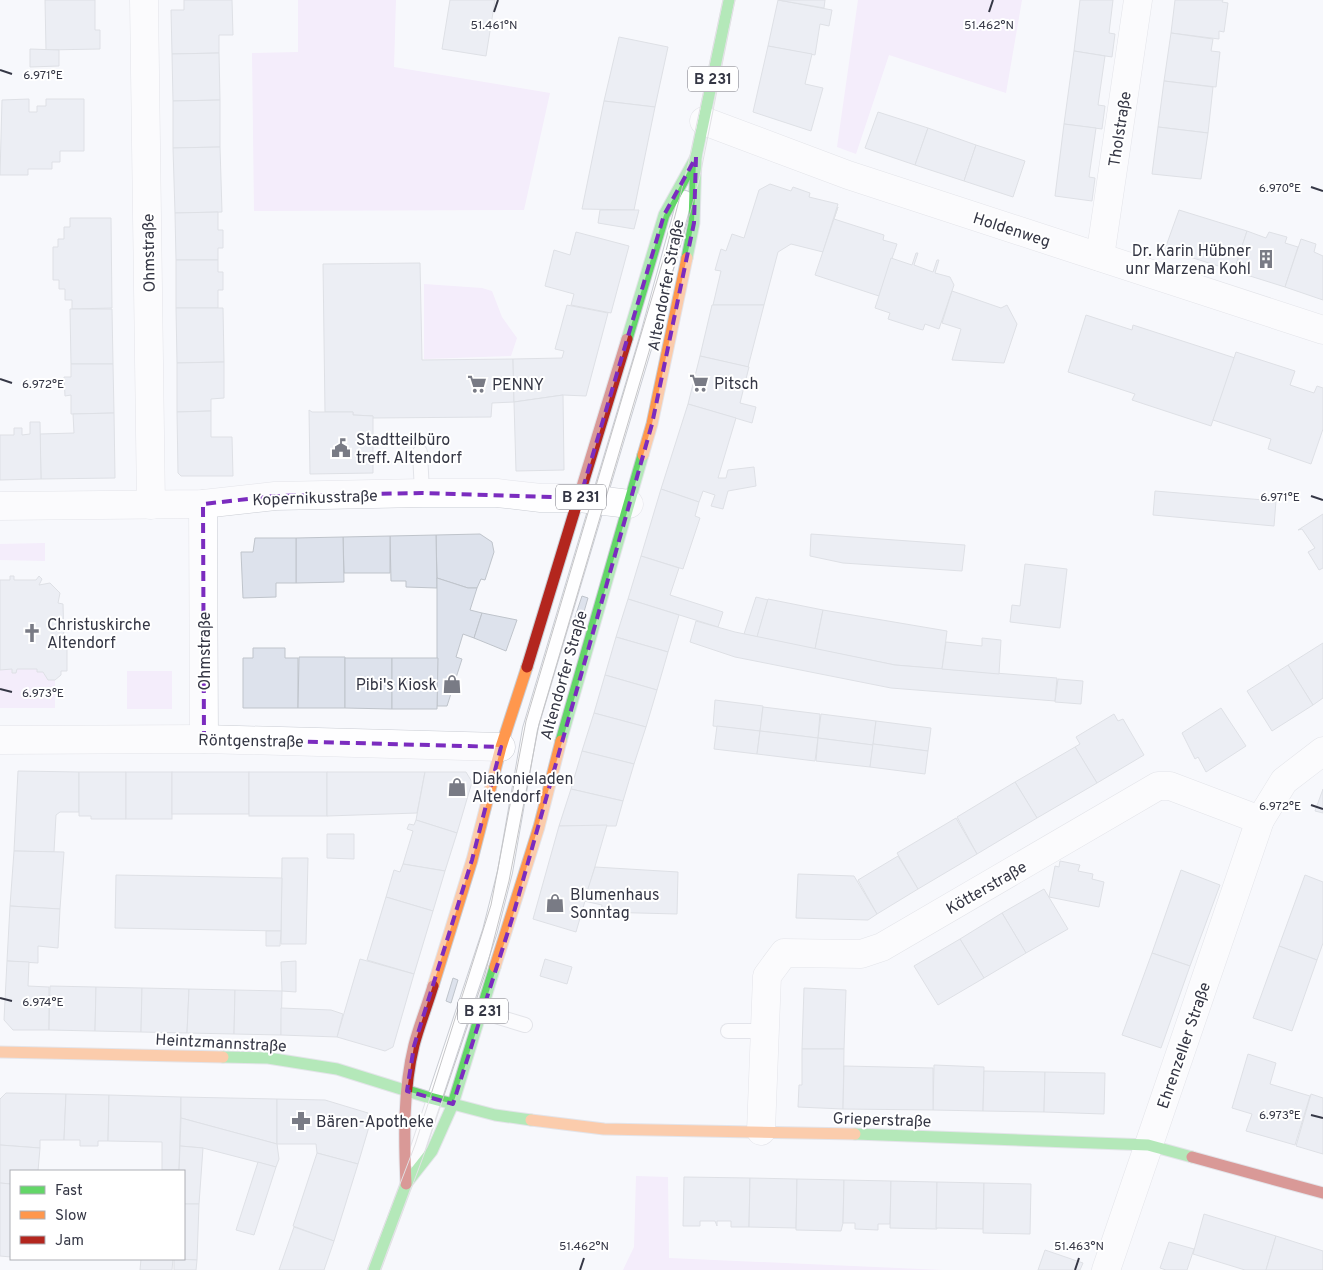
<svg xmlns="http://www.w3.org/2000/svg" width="1323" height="1270" font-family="Overpass,sans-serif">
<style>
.green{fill:#efdffb}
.building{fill:#dde2ec;stroke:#bfc4cb}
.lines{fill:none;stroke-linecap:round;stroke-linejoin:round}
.lane-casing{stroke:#cacdd4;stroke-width:16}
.street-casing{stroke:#cacdd4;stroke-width:29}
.fast-casing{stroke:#cacdd4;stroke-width:13}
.slow-casing{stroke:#cacdd4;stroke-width:13}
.jam-casing{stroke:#cacdd4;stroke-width:13}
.lane{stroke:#fefeff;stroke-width:14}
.street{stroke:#fefeff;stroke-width:28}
.fast{stroke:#63d668;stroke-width:11}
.slow{stroke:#ff974d;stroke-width:11}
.jam{stroke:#b3261e;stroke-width:11}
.tram{stroke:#c5c5c7;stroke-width:1}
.marked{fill:none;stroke:#7b2cbf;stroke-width:4;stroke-dasharray:10 6;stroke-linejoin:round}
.ticks{fill:none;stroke:#353745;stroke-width:2}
.labels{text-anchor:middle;stroke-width:4;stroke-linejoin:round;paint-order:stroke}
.shield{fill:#fff;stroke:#72737d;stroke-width:1}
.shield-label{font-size:15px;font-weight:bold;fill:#353745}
.street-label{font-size:16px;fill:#353745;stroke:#fff}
.poi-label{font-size:16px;fill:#353745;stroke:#fff;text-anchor:start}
.ticks-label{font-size:12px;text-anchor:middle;fill:#353745;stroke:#fff;stroke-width:4;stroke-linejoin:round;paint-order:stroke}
</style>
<rect width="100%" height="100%" fill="#f7f8fc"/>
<g class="green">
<path d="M298,0H396L394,67L550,93L524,210L254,211L252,53L298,52Z"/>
<path d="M858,0H1022L1006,93L889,55L856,154L837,147Z"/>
<path d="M424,284L482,288L492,291L502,317L517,338L511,356L424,359Z"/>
<path d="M45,543V561L0,560V544Z"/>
<path d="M12,669L13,673H16L17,669H37V672H43L48,680H55V708H0V670Z"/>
<rect x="127" y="671" width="45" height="38"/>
<path d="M636,1176L668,1177L669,1258L943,1270H623L634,1247Z"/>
</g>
<g class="building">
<path d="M45,0H95V30H100V49L46,50Z"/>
<path d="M184,0H232L233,35H219V53L172,54L171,10H184Z"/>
<path d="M450,0H495L486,56L442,49Z"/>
<path d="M778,0L832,10L829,26L820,24L815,55L768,46Z"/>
<path d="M778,0H825L824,8Z"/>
<path d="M1080,0H1113L1109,33L1115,34L1112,57L1074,51Z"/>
<path d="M1175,0H1223L1222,2L1228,3L1224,32L1219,31V39L1171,33Z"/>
<path d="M1171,33L1213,39L1211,51L1220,52L1216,87L1164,81Z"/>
<path d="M619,37L668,47L655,107L604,101Z"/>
<path d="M768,46L812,54L805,84L823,88L811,131L753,112Z"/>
<path d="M30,49L59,50V66L30,67Z"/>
<path d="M1074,51L1105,56L1098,105L1105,106L1102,129L1064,124Z"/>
<path d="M219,53L220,100L173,101L172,54Z"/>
<path d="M1164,81L1213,87L1208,133L1158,127Z"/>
<path d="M29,99V112H37V106H46V99H84V151H60V162H52V169H28V175H0L2,100Z"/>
<path d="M220,100V147L173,148V101Z"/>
<path d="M604,101L655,107L634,210L582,209Z"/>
<path d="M878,112L928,128L915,165L865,148Z"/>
<path d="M1064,124L1096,128L1089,177L1095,178L1092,201L1055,196Z"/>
<path d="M1158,127L1208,133L1201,179L1152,174Z"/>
<path d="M928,128L976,145L964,181L915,165Z"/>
<path d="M976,145L1025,161L1013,197L964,181Z"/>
<path d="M220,147L222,212L175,213L173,148Z"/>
<path d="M770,184L791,191L793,187L810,193L809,197L838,204L823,252L791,244L778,252L764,305H713L721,271L715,270L721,249L726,251L732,234L744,238L759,190Z"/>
<path d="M838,207L834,219L884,235L883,240L897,244L879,296L815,275Z"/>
<path d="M600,210H639L634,229L598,223Z"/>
<path d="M1179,210L1247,231L1234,271L1165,249Z"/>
<path d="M218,212V230H223V248H218V260H176L175,213Z"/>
<path d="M70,218H111L112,308L72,309V300H65V289H59V280H53V247H58V239H64V227H70Z"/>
<path d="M1247,231L1266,238L1269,232L1287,237L1285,243L1298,247L1285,287L1234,271Z"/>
<path d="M576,232L629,246L611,313L571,305L574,294L545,286L554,250L570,255Z"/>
<path d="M1301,239L1316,244L1314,252L1323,256V300L1285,287Z"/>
<path d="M916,253H918L914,265L933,272L937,260H939L935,273L950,277L954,285L939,329L925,324L923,330L919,329L888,319L890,313L875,308L891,258L912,265Z"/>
<path d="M176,260H218V272H223V290H218V308H176Z"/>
<path d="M420,263L422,360L513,359L514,402L492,403L491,417L372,418L373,416L353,415V412H325L323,264Z"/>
<path d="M952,291L1001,308L1007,305L1017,324L1004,363L952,360L961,329L942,323Z"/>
<path d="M567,305L608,313L586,396L563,395L514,402L513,359L562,358L564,351L555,349Z"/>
<path d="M712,305H764L748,367L700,356Z"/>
<path d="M176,308H223L224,362L177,363Z"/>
<path d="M70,309H112L113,364H71Z"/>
<path d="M1086,315L1132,330L1133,325L1235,358L1211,426L1132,400L1135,394L1068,372Z"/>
<path d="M1236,352L1295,371L1290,385L1314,393L1317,386L1323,388V429L1311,464L1268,449L1271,439L1213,420Z"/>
<path d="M700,356L749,367L740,403L756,407L752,423L688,404Z"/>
<path d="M224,362V398L211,399V411L177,412V363Z"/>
<path d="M71,364H113L114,413L71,414V395L65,396L64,377H71Z"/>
<path d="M563,395L564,470L516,471L514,402Z"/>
<path d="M688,404L736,418L718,478H726L728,470L754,467L756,486L728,491L723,509L711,506L715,495L703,491L699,502L661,489Z"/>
<path d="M309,410L312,412H353V415L373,416V473L310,474Z"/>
<path d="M211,411V437H232L233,476H181L178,473L177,412Z"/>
<path d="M114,413L115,478L41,479L40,434L74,433L73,414Z"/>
<path d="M30,422H40L41,479L0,480V435H14V428H22V435L30,434Z"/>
<path d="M661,489L699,502L695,516L700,518L683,569L641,556Z"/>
<path d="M1155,491L1276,501L1274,526L1153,515Z"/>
<path d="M1323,514V568L1319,570L1308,552L1315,548L1302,529L1298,530Z"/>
<path d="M480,534L492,542L494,552L485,580L481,579L477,588H468L437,578L436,535Z"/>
<path d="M811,534L965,545L962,571L843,563L810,556Z"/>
<path d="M436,535L437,588L406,587V581H391L390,536Z"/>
<path d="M390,536V573H344L343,537Z"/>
<path d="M343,537L344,582L296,583V538Z"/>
<path d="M255,538H296V583H276V597L243,598L241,552H253Z"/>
<path d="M641,556L679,568L670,595L723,612L718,627L628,599Z"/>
<path d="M1025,564L1067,569L1060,628L1010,622L1012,605L1020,606Z"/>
<path d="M10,576H14V580H36L39,576L42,579L39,585L50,583L60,593L58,603L63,604L64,642L67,641V671H61V675L55,680H48L43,672H37V669H17L16,673H12V669L0,670V580H10Z"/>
<path d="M437,578L468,588H477L470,610L482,613L474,638L463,634L456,657L462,659L447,706H437Z"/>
<path d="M582,596L588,598L581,622L574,620Z"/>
<path d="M756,597L768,600L757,637L744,634Z"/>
<path d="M628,599L679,615L668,652L616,637Z"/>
<path d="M768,599L823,610L815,649L757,637Z"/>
<path d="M823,610L947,631L942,669L895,665L815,649Z"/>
<path d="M482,613L517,620L506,651L474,638Z"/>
<path d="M696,621L735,632L895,665L1057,678L1055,701L891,688L735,657L690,642Z"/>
<path d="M616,637L668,652L657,690L605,675Z"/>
<path d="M982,638L1001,640L999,674L942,669L946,642L982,646Z"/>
<path d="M1323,643V698L1313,705L1288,665Z"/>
<path d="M253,648H285V658H298V708H243V658H253Z"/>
<path d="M299,657H345V708H298Z"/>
<path d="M345,658H392V709L345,708Z"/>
<path d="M392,658H438L437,709H392Z"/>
<path d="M1288,665L1313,705L1272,731L1247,691Z"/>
<path d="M605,675L657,690L646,727L594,713Z"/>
<path d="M1058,679L1083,681L1081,704L1055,702Z"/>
<path d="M715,700L763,706L760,731L713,726Z"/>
<path d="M763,707L820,714L818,738L760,731Z"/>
<path d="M1221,708L1246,746L1206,772L1198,757L1195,759L1182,733Z"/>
<path d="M594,713L646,727L634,764L582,751Z"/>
<path d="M821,714L876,721L873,745L818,738Z"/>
<path d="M1114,714L1118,721L1123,719L1144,755L1097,783L1075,747L1080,744L1076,737Z"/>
<path d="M876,721L931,728L928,751L873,744Z"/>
<path d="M717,726L760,731L757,754L714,749Z"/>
<path d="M760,731L818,738L815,761L757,754Z"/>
<path d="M818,738L873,745L870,767L816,761Z"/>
<path d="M873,744L928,751L925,774L870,767Z"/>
<path d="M1075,747L1097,783L1037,818L1015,782Z"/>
<path d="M582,751L634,764L623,801L571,789Z"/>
<path d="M18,771L79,772V812H60L56,815L54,852L14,851Z"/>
<path d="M79,772H126V819H91V816H79Z"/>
<rect x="126" y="772" width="46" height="47"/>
<rect x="172" y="772" width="77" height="42"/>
<rect x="249" y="772" width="78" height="44"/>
<path d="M327,772H425L417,813L327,816Z"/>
<path d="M425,772H466L472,782L457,833L416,820Z"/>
<path d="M1015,782L1037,818L977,854L957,817Z"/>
<path d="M571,789L623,801L616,826H559Z"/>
<path d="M1323,789V813L1315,811Z"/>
<path d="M956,818L977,854L918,889L897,853Z"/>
<path d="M416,820L457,833L445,871L403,864L413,831L407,829L409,824L414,825Z"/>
<path d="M607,825L576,932L533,919L559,826Z"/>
<path d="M327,834H354V859L327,858Z"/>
<path d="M14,851L64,852L60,909L10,906Z"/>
<path d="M898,856L918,889L877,914L858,880Z"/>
<path d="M282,858H308L306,944H281Z"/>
<path d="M1060,861L1080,865L1078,871L1093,874L1092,879L1104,882L1099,907L1049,897L1055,866L1059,867Z"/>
<path d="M403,864L445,871L433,911L386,897L394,870L400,872Z"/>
<path d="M595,867L678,872L677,914L601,912L602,905L584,901Z"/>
<path d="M1181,870L1220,885L1190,966L1152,953Z"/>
<path d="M798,874L854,876L877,914L868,920L796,918Z"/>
<path d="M116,875L282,878L281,931L115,928Z"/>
<path d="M1305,875L1323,882V943L1317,960L1279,946Z"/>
<path d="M1044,889L1068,929L1026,953L1002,913Z"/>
<path d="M386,897L433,911L414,974L367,960Z"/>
<path d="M10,906L60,909L58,948L38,946V963L7,961Z"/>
<path d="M1002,913L1026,953L984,978L960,939Z"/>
<path d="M266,931H281L280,946H266Z"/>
<path d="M960,939L984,978L938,1005L914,966Z"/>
<path d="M1279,946L1317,960L1292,1031L1253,1018Z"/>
<path d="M1152,953L1190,966L1161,1048L1122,1035Z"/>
<path d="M360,959L414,974L393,1047L385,1051L337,1037Z"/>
<path d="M545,959L572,967L567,984L540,976Z"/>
<path d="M7,961L29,962L28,986L49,987V1030H13L4,1020Z"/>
<path d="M296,961V992L282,991L281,962Z"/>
<path d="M453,978L458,980L451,1003L446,1001Z"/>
<path d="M50,986L96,987L95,1031L49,1030Z"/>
<path d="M96,987L142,988L141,1032L95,1031Z"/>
<path d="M142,988L189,989L187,1033L141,1032Z"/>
<path d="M804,988L846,990L844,1049H802Z"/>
<path d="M189,989L235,990L234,1034L187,1033Z"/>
<path d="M235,990L282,991L281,1035L234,1034Z"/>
<path d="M281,1008L331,1010L343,1014L337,1037L281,1035Z"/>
<path d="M802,1049H844L843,1109L798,1107L799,1085H802Z"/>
<path d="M1248,1054L1276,1063L1270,1084L1310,1096L1295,1145L1246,1131L1252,1114L1232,1108Z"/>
<path d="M934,1065L984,1067L983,1111L933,1110Z"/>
<path d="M844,1066L933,1068V1110L843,1109Z"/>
<path d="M984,1071L1045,1072L1044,1112L983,1111Z"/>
<path d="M1045,1072L1105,1073L1104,1114L1044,1112Z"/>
<path d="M6,1093L66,1094L64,1140H40V1148L0,1145V1099Z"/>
<path d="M66,1094L109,1095L108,1141H98V1146H80V1140H64Z"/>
<path d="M1311,1094L1323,1098V1154L1296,1146Z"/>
<path d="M109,1095L181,1097L179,1170H162V1142L108,1141Z"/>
<path d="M181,1097L277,1099V1144L181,1118Z"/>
<path d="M277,1099L325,1100L368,1113L371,1120L358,1164L317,1153L316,1144H277Z"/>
<path d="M181,1118L277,1144L279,1159L276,1167L203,1148L180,1146Z"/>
<path d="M0,1145L40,1148L38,1171H11V1184L0,1183Z"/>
<path d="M180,1146L203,1148L199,1204H184V1171H179Z"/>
<path d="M317,1153L358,1164L334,1241L293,1226Z"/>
<path d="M258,1162L276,1167L254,1235L236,1230Z"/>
<path d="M684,1177L750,1178L749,1227H731V1221H717V1226L715,1221H700V1226H683Z"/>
<path d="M750,1178L797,1179L796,1228L749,1227Z"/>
<path d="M797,1179L844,1180L843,1223L841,1231L796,1230Z"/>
<path d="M844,1180L891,1181L890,1224H878V1230L855,1229V1223H843Z"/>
<path d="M891,1181L937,1182V1229L890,1228Z"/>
<path d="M937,1182L984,1183L983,1229L936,1228Z"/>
<path d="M0,1183L11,1184V1257L0,1256Z"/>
<path d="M984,1183L1031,1184L1030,1234L983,1233Z"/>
<path d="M184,1204H199L197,1260L178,1259H184Z"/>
<path d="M1204,1214L1276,1236L1266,1270H1245L1193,1254Z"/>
<path d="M294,1227L334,1241L324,1270H279Z"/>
<path d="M1276,1236L1323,1251V1270H1266Z"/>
<path d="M1169,1242L1194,1249L1187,1270H1166L1160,1268Z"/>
<path d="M1045,1250L1083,1263L1080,1270H1038Z"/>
<path d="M141,1259H173L172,1270H140Z"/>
<path d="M174,1259L197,1260L196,1270H174Z"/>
</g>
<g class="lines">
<g class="lane-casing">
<g id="lane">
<path d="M420,452L422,493"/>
<path d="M482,1012L525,1025"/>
<path d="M728,1031H763"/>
<path d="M414,1160L490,931L505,872L530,729L647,338L685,198"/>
</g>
</g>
<g class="street-casing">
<g id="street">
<path d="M144,0L151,505"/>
<path d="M704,121L848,175L1323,330"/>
<path d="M1100,257L1138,0"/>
<path d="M203,504L204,739"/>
<path d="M0,506L203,504L275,496L422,493H497L541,498H580L629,504"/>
<path d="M0,740L204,739L501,747"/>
<path d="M761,1131L767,976L784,953L861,954L882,947L1158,786H1170L1260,820"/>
<path d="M1106,1270L1260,820L1284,781L1323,751"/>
</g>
</g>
<g class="fast-casing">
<g id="fast">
<path d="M687,258L694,223L696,157L729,0"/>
<path d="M627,339L664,215L696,157"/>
<path d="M561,741L643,455"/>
<path d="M223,1057L268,1058L337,1069L430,1098L495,1115L531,1120"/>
<path d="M855,1134L1148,1145L1192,1157"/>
<path d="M374,1270L406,1184L432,1151L453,1104L495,967"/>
</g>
</g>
<g class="slow-casing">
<g id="slow">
<path d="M643,455L652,424L687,258"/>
<path d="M495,967L539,827L561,741"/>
<path d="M433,986L472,860L501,747L527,667"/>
<path d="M0,1052L223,1057"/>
<path d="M531,1120L604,1129L855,1134"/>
</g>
</g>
<g class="jam-casing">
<g id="jam">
<path d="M527,667L627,339"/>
<path d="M1192,1157L1323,1193"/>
<path d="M406,1184C404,1138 403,1090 414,1045C419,1026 427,1006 433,986"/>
</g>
</g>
<use href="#lane" class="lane"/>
<use href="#street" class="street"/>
<use href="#fast" class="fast"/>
<use href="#slow" class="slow"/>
<use href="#jam" class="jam"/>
<g class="tram">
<path d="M367,1270L415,1145L491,905L526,721L667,247L688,165L723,0"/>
<path d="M381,1270L426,1149L485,974L509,881L539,724L690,213L700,176L735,0"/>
</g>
</g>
<path d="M0 0H1323V1270H0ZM696,157L694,223L652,424L512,919L453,1104L407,1091L414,1046L472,860L501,747L204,739L203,504L275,496L422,493L580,498L664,215Z" fill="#f7f8fc" fill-opacity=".55" fill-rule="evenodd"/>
<path class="marked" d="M696,157L694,223L652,424L512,919L453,1104L407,1091L414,1046L472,860L501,747L204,739L203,504L275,496L422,493L580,498L664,215Z"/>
<path class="ticks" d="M494,12L498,0M989,12L993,0M0,70L12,74M1311,187L1323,191M0,379L12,383M1311,496L1323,500M0,689L12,692M1311,805L1323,809M0,998L12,1001M1311,1115L1323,1118M580,1270L584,1258M1075,1270L1079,1258"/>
<defs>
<g id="building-bare" transform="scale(1.5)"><path d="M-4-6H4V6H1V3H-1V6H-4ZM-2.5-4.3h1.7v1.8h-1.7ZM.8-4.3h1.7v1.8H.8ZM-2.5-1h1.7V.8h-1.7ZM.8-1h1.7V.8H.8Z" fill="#797b85" stroke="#fff" stroke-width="2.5" paint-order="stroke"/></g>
<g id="supermarket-bare" transform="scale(1.5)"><path d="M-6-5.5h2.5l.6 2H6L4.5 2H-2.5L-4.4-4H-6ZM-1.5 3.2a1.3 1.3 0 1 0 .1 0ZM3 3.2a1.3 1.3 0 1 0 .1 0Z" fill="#797b85" stroke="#fff" stroke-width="2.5" paint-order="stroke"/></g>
<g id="civic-bare" transform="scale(1.5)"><path d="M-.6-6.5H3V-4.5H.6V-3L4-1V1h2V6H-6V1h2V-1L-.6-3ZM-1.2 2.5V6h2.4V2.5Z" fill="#797b85" stroke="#fff" stroke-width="2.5" paint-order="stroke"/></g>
<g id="church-bare" transform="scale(1.5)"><path d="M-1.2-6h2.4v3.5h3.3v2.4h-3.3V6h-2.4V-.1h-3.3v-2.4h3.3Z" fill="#797b85" stroke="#fff" stroke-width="2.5" paint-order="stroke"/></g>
<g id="shop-bare" transform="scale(1.5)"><path d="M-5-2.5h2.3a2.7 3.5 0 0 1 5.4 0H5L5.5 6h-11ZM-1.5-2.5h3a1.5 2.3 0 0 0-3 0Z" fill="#797b85" stroke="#fff" stroke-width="2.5" paint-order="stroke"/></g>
<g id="pharmacy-bare" transform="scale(1.5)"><path d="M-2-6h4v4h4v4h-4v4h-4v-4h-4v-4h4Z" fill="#797b85" stroke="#fff" stroke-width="2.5" paint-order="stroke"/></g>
</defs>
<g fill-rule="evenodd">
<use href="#building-bare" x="1266" y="259"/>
<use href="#supermarket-bare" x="699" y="383"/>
<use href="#supermarket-bare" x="477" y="384"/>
<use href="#civic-bare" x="341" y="448"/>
<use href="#church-bare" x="32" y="633"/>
<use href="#shop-bare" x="452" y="684"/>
<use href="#shop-bare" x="457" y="787"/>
<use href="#shop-bare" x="555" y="903"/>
<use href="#pharmacy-bare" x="301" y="1121"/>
</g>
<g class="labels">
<g class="shield">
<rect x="688" y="66.5" width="50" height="25" rx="4"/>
<rect x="556" y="484.5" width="50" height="25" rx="4"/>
<rect x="458" y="998.5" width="50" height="25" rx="4"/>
</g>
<g class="shield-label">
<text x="713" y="84">B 231</text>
<text x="581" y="502">B 231</text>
<text x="483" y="1016">B 231</text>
</g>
<g class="street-label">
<text transform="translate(1119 129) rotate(-81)" y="6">Tholstraße</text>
<text transform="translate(1012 229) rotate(18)" y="6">Holdenweg</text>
<text transform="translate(148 253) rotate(-91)" y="6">Ohmstraße</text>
<text transform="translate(665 285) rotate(-79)" y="6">Altendorfer Straße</text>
<text transform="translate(315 497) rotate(-2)" y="6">Kopernikusstraße</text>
<text transform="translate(204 651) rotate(-90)" y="6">Ohmstraße</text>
<text transform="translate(563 675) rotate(-74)" y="6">Altendorfer Straße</text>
<text transform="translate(251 740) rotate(1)" y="6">Röntgenstraße</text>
<text transform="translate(986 887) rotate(-30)" y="6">Kötterstraße</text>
<text transform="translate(221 1042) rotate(3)" y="6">Heintzmannstraße</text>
<text transform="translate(1183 1045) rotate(-71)" y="6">Ehrenzeller Straße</text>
<text transform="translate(882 1119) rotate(2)" y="6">Grieperstraße</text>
</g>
<g class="poi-label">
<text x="1251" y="256" text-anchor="end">Dr. Karin Hübner<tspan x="1251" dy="18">unr Marzena Kohl</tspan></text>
<text x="714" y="389">Pitsch</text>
<text x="492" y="390">PENNY</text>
<text x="356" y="445">Stadtteilbüro<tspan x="356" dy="18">treff. Altendorf</tspan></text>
<text x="47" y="630">Christuskirche<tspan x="47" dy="18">Altendorf</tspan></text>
<text x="437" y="690" text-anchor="end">Pibi's Kiosk</text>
<text x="472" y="784">Diakonieladen<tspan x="472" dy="18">Altendorf</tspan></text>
<text x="570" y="900">Blumenhaus<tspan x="570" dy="18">Sonntag</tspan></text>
<text x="316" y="1127">Bären-Apotheke</text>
</g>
</g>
<g class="ticks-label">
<text x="494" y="29">51.461°N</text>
<text x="989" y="29">51.462°N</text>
<text x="43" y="79">6.971°E</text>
<text x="1280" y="192">6.970°E</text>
<text x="43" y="388">6.972°E</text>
<text x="1280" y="501">6.971°E</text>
<text x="43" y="697">6.973°E</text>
<text x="1280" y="810">6.972°E</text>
<text x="43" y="1006">6.974°E</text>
<text x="1280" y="1119">6.973°E</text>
<text x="584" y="1250">51.462°N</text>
<text x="1079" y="1250">51.463°N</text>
</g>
<rect x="10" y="1170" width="175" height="90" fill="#ffffff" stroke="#aeafb5"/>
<rect x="20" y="1186" width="25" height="8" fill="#63d668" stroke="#aeafb5"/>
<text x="55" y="1195" font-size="15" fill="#353745">Fast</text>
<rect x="20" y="1211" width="25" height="8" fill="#ff974d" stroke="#aeafb5"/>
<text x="55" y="1220" font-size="15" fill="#353745">Slow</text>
<rect x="20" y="1236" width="25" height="8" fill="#b3261e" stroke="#aeafb5"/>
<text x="55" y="1245" font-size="15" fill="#353745">Jam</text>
</svg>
